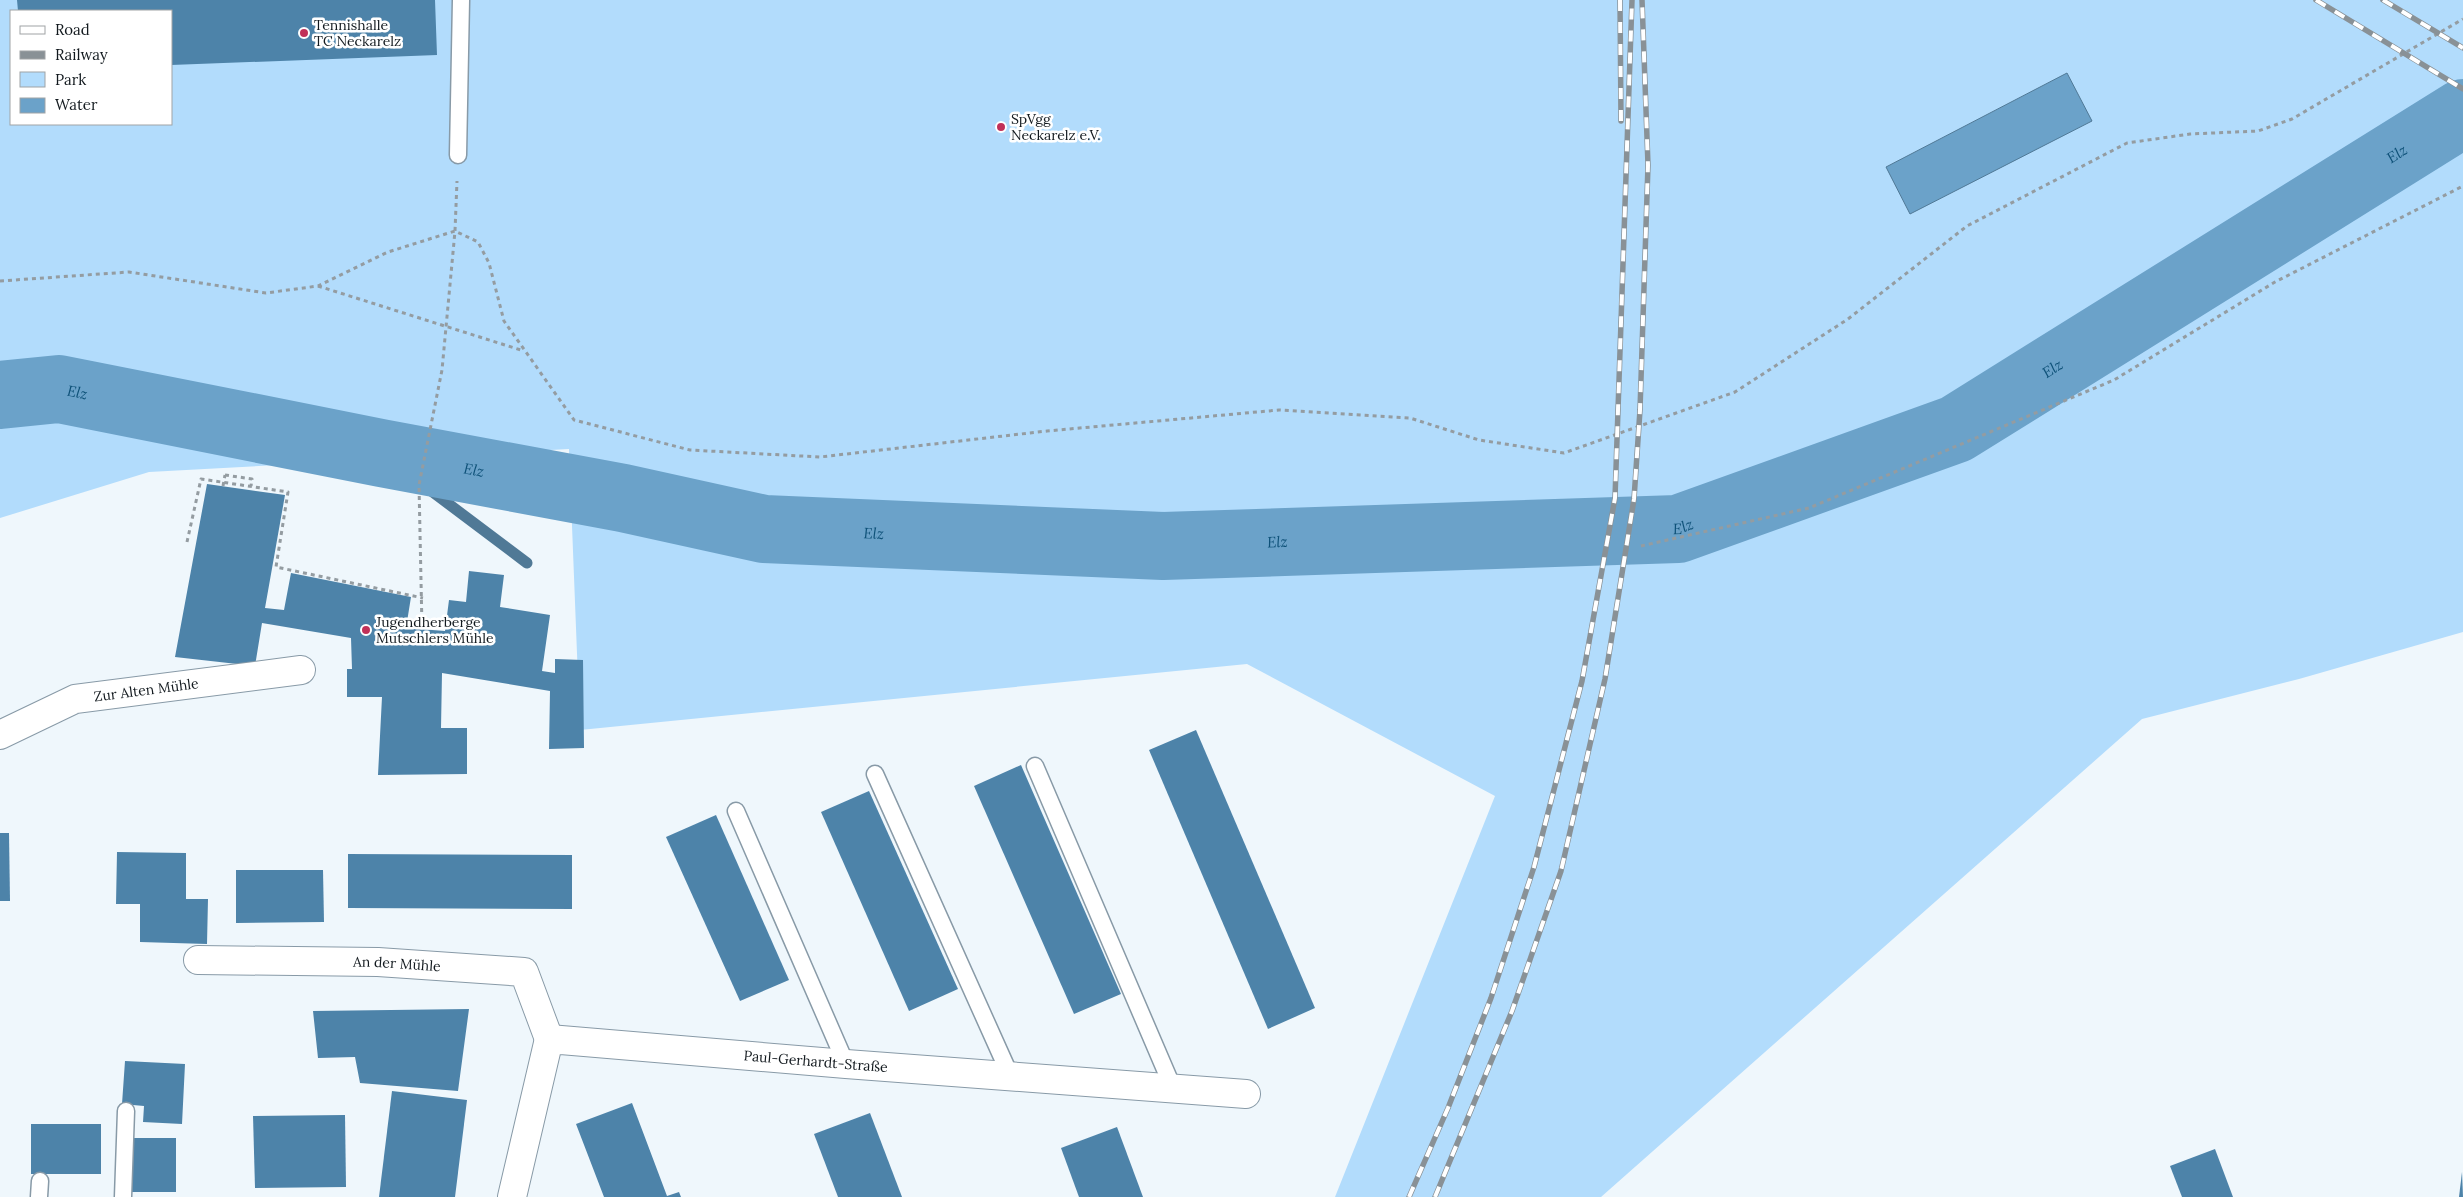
<svg xmlns="http://www.w3.org/2000/svg" width="2463" height="1197" font-family="Lora,serif">
<style>
.green{fill:#b2dcfc;fill-rule:evenodd}
.water{fill:#6ba2c9;stroke:#507996}
.lines{fill:none;stroke-linecap:round;stroke-linejoin:round}
.stream{stroke:#507996;stroke-width:11}
.river{stroke:#6ba2c9;stroke-width:68}
.building{fill:#4d83a9}
.service-casing{stroke:#889aa7;stroke-width:19}
.minor-casing{stroke:#889aa7;stroke-width:30}
.path{stroke:#949ca1;stroke-width:3;stroke-dasharray:4 4;stroke-linecap:butt}
.service{stroke:#fff;stroke-width:16}
.minor{stroke:#fff;stroke-width:28}
.rail-casing{stroke:#899196;stroke-width:5.5}
.rail{stroke:#fff;stroke-width:4;stroke-dasharray:11;stroke-linecap:butt}
.path-bridge{stroke:#949ca1;stroke-width:3;stroke-dasharray:4 4;stroke-linecap:butt}
.poi-dot{fill:#c13159;stroke:#fff;stroke-width:2}
.labels{text-anchor:middle;stroke-width:5;stroke-linejoin:round;paint-order:stroke}
.poi-label{font-size:14px;fill:#12191e;stroke:#fff;text-anchor:start}
.street-label{font-size:14px;fill:#12191e;stroke:#fff}
.water-label{font-size:15px;font-style:italic;fill:#0e5178;stroke:#fff}
</style>
<rect width="100%" height="100%" fill="#eff7fc"/>
<path class="green" d="M0,0H2463V632L2299,679L2142,719L1601,1197H1335L1495,796L1247,664L580,730L569,449L149,472L0,518ZM11,11H171V124H11Z"/>
<path class="water" d="M2067,73L2092,121L1910,214L1886,167Z"/>
<g class="lines">
<path class="stream" d="M381,453L527,563"/>
<path class="river" id="s1" d="M0,395L59,389L381,453L623,498L764,529L1163,546L1678,529L1956,429L2463,113"/>
</g>
<g class="building">
<path d="M17,0H435L437,55L171,65V11H18Z"/>
<path d="M207,484L285,495L265,608L284,610L291,573L411,597L406,628L445,631L449,600L466,602L469,571L504,575L500,607L550,615L542,671L555,673V659L583,660L584,748L549,749L550,691L442,673L441,728H467V774L378,775L382,697H347V669H352L351,638L262,623L255,666L175,657Z"/>
<path d="M1196,730L1315,1008L1268,1029L1149,750Z"/>
<path d="M1021,765L1121,994L1074,1014L974,786Z"/>
<path d="M869,791L958,989L909,1011L821,812Z"/>
<path d="M716,815L789,980L740,1001L666,837Z"/>
<path d="M0,833H9L10,901H0Z"/>
<path d="M117,852L186,853V899H208L207,944L140,942V904H116Z"/>
<path d="M348,854L572,855V909L348,908Z"/>
<path d="M236,870H323L324,922L236,923Z"/>
<path d="M469,1009L458,1091L360,1083L355,1057L318,1058L313,1011Z"/>
<path d="M125,1061L185,1064L182,1124L143,1122L144,1106L122,1104Z"/>
<path d="M392,1091L467,1100L455,1197H379Z"/>
<path d="M632,1103L667,1196L679,1192L681,1197H604L576,1124Z"/>
<path d="M870,1113L902,1197H838L814,1134Z"/>
<path d="M345,1115L346,1187L255,1188L253,1116Z"/>
<rect x="31" y="1124" width="70" height="50"/>
<path d="M1117,1127L1143,1197H1079L1061,1148Z"/>
<rect x="131" y="1138" width="45" height="54"/>
<path d="M2215,1149L2233,1197H2182L2170,1166Z"/>
<path d="M2462,1172L2463,1197H2459Z"/>
</g>
<g class="lines">
<g class="service-casing">
<g id="service">
<path d="M458,155L461,0"/>
<path d="M1035,766L1173,1088"/>
<path d="M875,774L1010,1075"/>
<path d="M736,811L846,1064"/>
<path d="M39,1197L40,1181"/>
<path d="M123,1197L126,1111"/>
</g>
</g>
<g class="minor-casing">
<g id="minor">
<path id="s2" d="M0,735L75,699L301,670"/>
<path id="s3" d="M198,960L378,962L524,972L549,1039"/>
<path id="s4" d="M512,1197L549,1039L846,1064L1246,1094"/>
</g>
</g>
<g class="path">
<path d="M0,281L129,272L266,293L318,286L388,252L455,231L478,242L489,263L504,321L574,420L690,450L820,457L1047,431L1279,410L1410,418L1479,440L1564,453L1735,392L1848,319L1967,226L2127,143L2190,134L2258,131L2292,119L2463,19"/>
<path d="M318,286L524,351"/>
<path d="M225,475L252,479L251,486"/>
<path d="M187,542L201,479L288,492L276,567L423,598"/>
<path d="M1641,546L1809,508L2114,380L2275,282L2463,186"/>
<path d="M422,628L419,485L442,370L455,231L457,181"/>
</g>
<use href="#service" class="service"/>
<use href="#minor" class="minor"/>
<g class="rail-casing">
<g id="rail">
<path d="M1620,0L1621,121"/>
<path d="M2316,0L2463,89"/>
<path d="M2383,0L2463,48"/>
<path d="M1409,1197L1448,1108L1491,998L1534,867L1582,681L1615,498L1632,0"/>
<path d="M1435,1197L1512,1011L1561,871L1605,679L1634,499L1640,410L1648,165L1642,0"/>
</g>
</g>
<use href="#rail" class="rail"/>
<path class="path-bridge" d="M223,486L225,475"/>
</g>
<g class="poi-dot">
<circle cx="304" cy="33" r="5"/>
<circle cx="1001" cy="127" r="5"/>
<circle cx="366" cy="630" r="5"/>
</g>
<g class="labels">
<g class="poi-label">
<text x="314" y="30">Tennishalle<tspan x="314" dy="16">TC Neckarelz</tspan></text>
<text x="1011" y="124">SpVgg<tspan x="1011" dy="16">Neckarelz e.V.</tspan></text>
<text x="376" y="627">Jugendherberge<tspan x="376" dy="16">Mutschlers Mühle</tspan></text>
</g>
<g class="street-label">
<text dy="5" stroke="none"><textPath href="#s2" startOffset="155">Zur Alten Mühle</textPath></text>
<text dy="5" stroke="none"><textPath href="#s3" startOffset="199">An der Mühle</textPath></text>
<text dy="5" stroke="none"><textPath href="#s4" startOffset="430">Paul-Gerhardt-Straße</textPath></text>
</g>
<g class="water-label">
<text dy="5" stroke="none"><textPath href="#s1" startOffset="2508">Elz</textPath></text>
<text dy="5" stroke="none"><textPath href="#s1" startOffset="2102">Elz</textPath></text>
<text dy="5" stroke="none"><textPath href="#s1" startOffset="78">Elz</textPath></text>
<text dy="5" stroke="none"><textPath href="#s1" startOffset="482">Elz</textPath></text>
<text dy="5" stroke="none"><textPath href="#s1" startOffset="1698">Elz</textPath></text>
<text dy="5" stroke="none"><textPath href="#s1" startOffset="888">Elz</textPath></text>
<text dy="5" stroke="none"><textPath href="#s1" startOffset="1292">Elz</textPath></text>
</g>
</g>
<rect x="10" y="10" width="162" height="115" fill="#ffffff" stroke="#a0a3a5"/>
<rect x="20" y="26" width="25" height="8" fill="#ffffff" stroke="#a0a3a5"/>
<text x="55" y="35" font-size="15" fill="#12191e">Road</text>
<rect x="20" y="51" width="25" height="8" fill="#899196" stroke="#a0a3a5"/>
<text x="55" y="60" font-size="15" fill="#12191e">Railway</text>
<rect x="20" y="72" width="25" height="15" fill="#b2dcfc" stroke="#a0a3a5"/>
<text x="55" y="85" font-size="15" fill="#12191e">Park</text>
<rect x="20" y="98" width="25" height="15" fill="#6ba2c9" stroke="#a0a3a5"/>
<text x="55" y="110" font-size="15" fill="#12191e">Water</text>
</svg>
